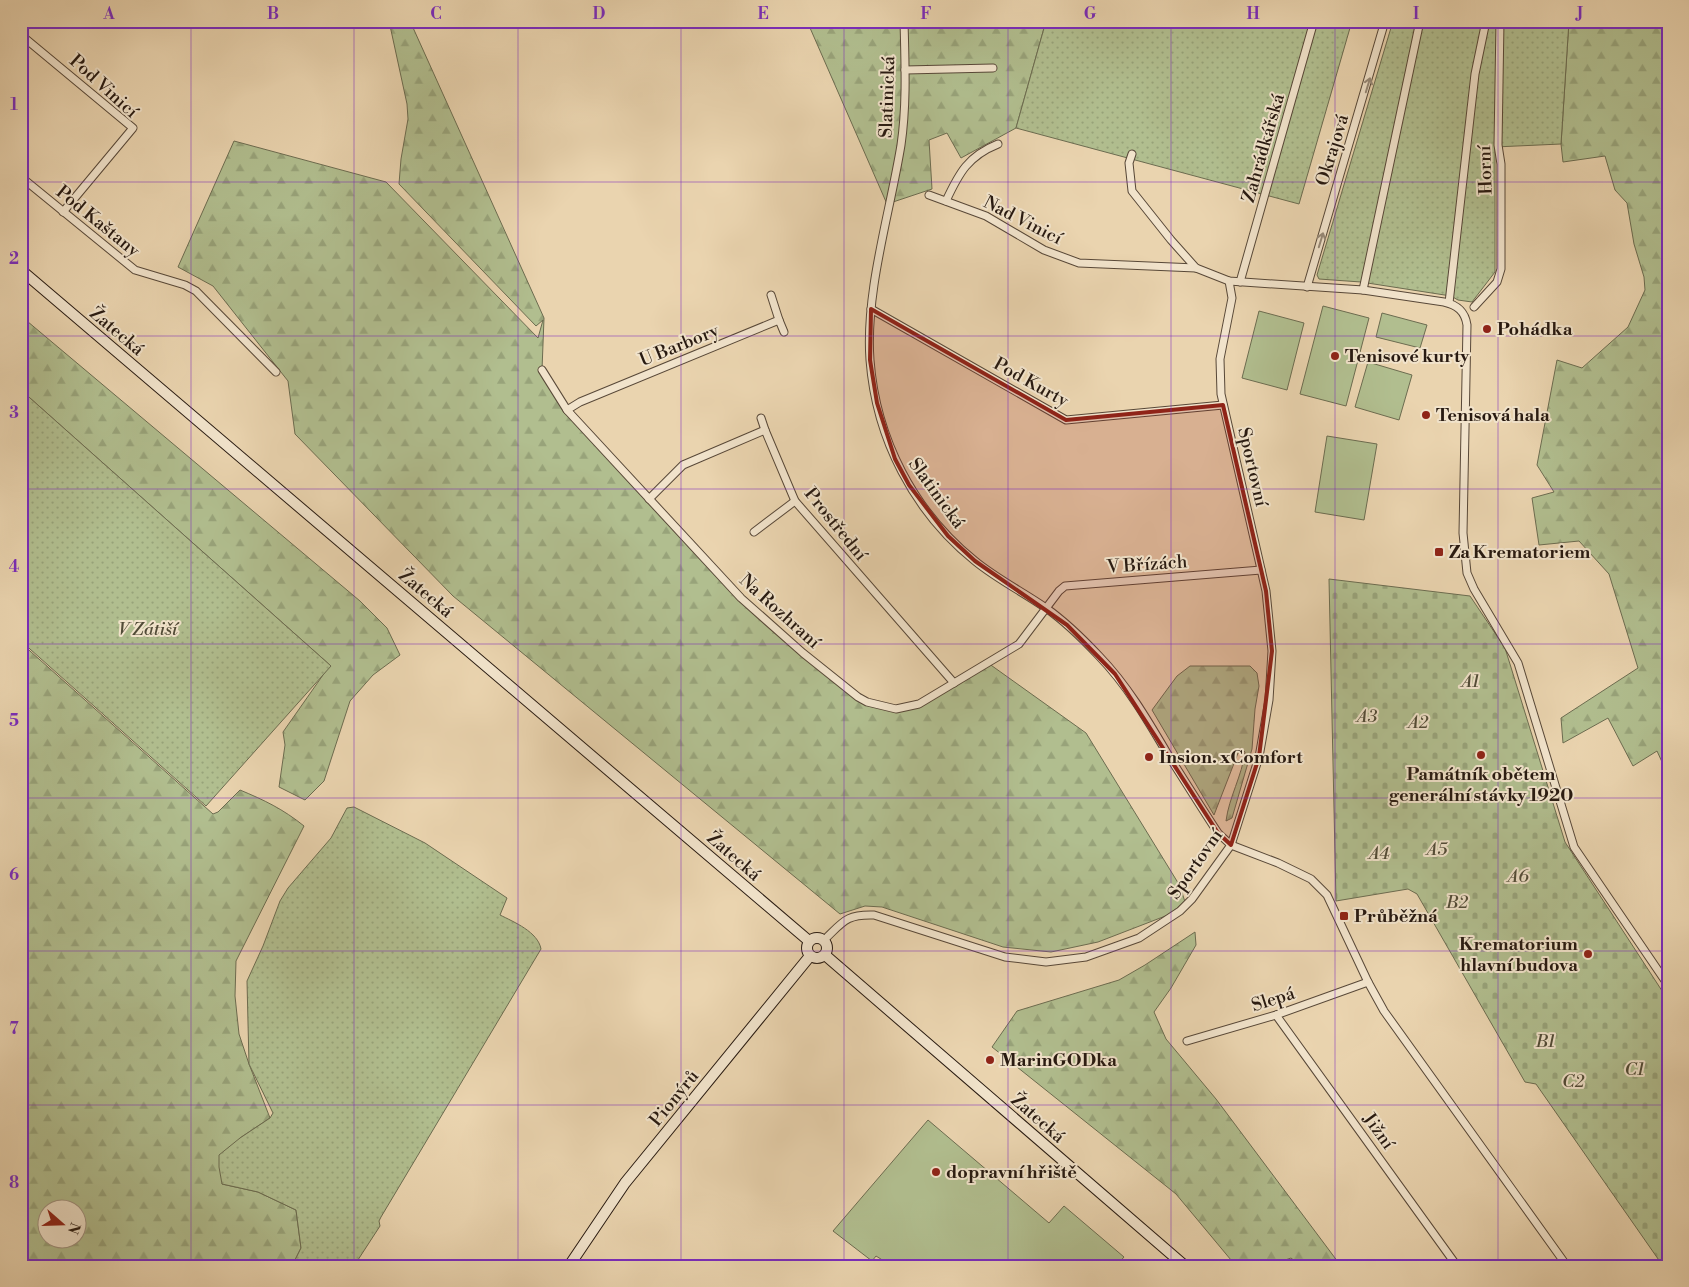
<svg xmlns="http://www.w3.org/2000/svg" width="1689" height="1287" font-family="'Libre Bodoni',serif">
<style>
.forest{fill:url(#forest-firs);stroke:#6c6c50;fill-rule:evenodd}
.cemetery{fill:url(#cemetery-stones);stroke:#6c6c50}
.park{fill:#b1be8f;stroke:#6c6c50}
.garden{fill:url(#garden-dots);stroke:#6c6c50}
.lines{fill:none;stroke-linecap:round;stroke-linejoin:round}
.street-casing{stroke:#584838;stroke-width:9}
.secondary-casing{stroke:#281a11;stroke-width:12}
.street{stroke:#f1e3cb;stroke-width:7}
.secondary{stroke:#f1e3cb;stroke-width:10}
.oneway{stroke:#978977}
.marked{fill:#8f2418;fill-opacity:0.2;stroke:#8f2418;stroke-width:4;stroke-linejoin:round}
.grid{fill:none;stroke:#7b2cbf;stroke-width:1;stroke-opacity:0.55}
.poi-dot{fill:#8f2418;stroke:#f1e3cb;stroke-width:2}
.labels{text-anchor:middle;stroke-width:4;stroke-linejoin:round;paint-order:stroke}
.street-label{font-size:18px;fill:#281a11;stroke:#f1e3cb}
.poi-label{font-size:18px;font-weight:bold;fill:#281a11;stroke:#f1e3cb;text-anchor:start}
.park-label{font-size:18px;font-style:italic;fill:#514b37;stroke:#f1e3cb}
.neatline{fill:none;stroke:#7b2cbf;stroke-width:2}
.grid-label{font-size:16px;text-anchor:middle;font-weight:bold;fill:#7b2cbf}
</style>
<defs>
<pattern id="forest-firs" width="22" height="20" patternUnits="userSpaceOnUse" patternTransform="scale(1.25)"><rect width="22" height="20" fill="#b1be8f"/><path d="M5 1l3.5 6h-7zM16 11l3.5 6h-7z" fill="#98a37a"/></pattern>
<pattern id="cemetery-stones" width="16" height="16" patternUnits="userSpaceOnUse" patternTransform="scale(1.25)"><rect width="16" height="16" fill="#b1be8f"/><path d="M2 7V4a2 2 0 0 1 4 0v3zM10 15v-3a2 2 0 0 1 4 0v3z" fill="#98a37a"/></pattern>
<pattern id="garden-dots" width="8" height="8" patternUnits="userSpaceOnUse" patternTransform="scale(1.25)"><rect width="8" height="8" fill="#b1be8f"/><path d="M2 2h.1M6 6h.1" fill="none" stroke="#98a37a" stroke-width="1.8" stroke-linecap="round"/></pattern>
</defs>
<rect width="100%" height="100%" fill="#ead4af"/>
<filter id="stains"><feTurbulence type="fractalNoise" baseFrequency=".004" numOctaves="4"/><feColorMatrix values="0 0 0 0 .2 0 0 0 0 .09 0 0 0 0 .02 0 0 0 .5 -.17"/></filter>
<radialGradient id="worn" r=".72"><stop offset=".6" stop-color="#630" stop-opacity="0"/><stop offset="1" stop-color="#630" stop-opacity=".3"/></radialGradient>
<g class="forest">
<path d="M389,21H410L544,318L542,370L567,410L741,598L858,697L892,708L922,702L988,663L1086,733L1180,886L1185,902L1168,915L1098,942L1051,952L1003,947L882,907L865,906L840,914L453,596L295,434L288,381L213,286L178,267L234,141L386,182L538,338L543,320L536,326L399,184L401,159L408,119L407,104Z"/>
<path d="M807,21H1046L1016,128L961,158L947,133L929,140L932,189L887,204Z"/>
<path d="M1569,21H1668V775L1657,751L1633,766L1608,718L1563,743L1561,718L1638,668L1609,574L1579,541L1539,545L1532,498L1554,492L1537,465L1557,360L1582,368L1628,327L1645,290L1644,277L1634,244L1627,203L1615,190L1605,156L1563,162L1561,144Z"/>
<path d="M21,316L360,601L387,628L400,655L373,675L350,701L324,781L305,800L279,787L285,745L283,732L330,665L21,390Z"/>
<path d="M21,643L213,814L218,812L240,790C264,800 283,809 304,826L236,961L235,996L239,1034L249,1064L270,1118L240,1138L222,1184L258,1192L296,1210L301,1248L292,1266H21ZM48,1210H78V1240H48Z"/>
<path d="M1190,666H1250L1257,673L1259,686L1255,709L1252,749L1232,818L1226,821C1229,797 1242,776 1245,752L1240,748L1214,815L1152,710L1177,676Z"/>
<path d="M1195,932L1196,945L1171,988L1154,1012L1166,1039L1216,1099L1341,1266H1301L1291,1258L1268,1266H1236L1176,1194L992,1047L1017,1011L1119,980L1145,965Z"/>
</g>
<path class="cemetery" d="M1329,579L1470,596L1505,648L1565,842L1668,1000V1266H1663L1536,1084L1525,1082L1417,894L1408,889L1336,901Z"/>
<g class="park">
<path d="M1323,306L1369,318L1346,406L1300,394Z"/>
<path d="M1259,311L1304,323L1287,390L1242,378Z"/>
<path d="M1382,313L1427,325L1420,348L1376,337Z"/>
<path d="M1368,362L1412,375L1399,420L1355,407Z"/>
<path d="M1327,436L1377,444L1364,520L1315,512Z"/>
<path d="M928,1120L1049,1223L1064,1206L1124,1257L1116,1266H892L876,1256L872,1261L833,1231Z"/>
</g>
<g class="garden">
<path d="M1046,21H1352L1299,204L1016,128Z"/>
<path d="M1393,21H1569L1561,144L1495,147V272L1472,302L1458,300L1451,296L1361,282L1319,279L1317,275Z"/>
<path d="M21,390L331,666L206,806L21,641Z"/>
<path d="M354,807L425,843L507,898L500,915C514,922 538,932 541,949L381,1217L379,1221L380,1226L354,1266H292L301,1248L296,1210L258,1192L222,1184L219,1167V1155L240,1138L270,1118L273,1113L249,1064L247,981L263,946L280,901L288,888L331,838L347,808Z"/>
</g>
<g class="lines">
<g class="street-casing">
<g id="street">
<path d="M904,21C905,62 907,104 901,145C890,213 865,292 870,360C876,439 914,512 975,561C997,579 1023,592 1046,608C1066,622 1083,639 1099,656C1127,685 1147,719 1167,753C1184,780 1201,807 1218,833L1231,845L1278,863L1311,879L1327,895L1368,982L1384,1011L1567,1266"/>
<path d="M21,35L133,128L63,212"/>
<path d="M905,70L993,68"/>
<path d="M1132,154L1129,163L1132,191L1171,240L1196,268L1229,281L1363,290L1444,302C1457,305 1465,311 1467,325L1463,533L1467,573L1474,589L1518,663L1574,847L1668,985"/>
<path d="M21,177L135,270L185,285L196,291L276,372"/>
<path d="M929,195L986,216L1044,250L1079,263L1196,268"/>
<path d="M946,201C959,173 968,156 998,144"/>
<path d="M1240,282L1314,21"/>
<path d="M1307,287L1385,21"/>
<path d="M1363,290L1420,21"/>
<path d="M1449,303L1475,74L1486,21"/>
<path d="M1474,307L1497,282L1501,269V164L1498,145L1500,21"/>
<path d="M871,309L1066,420L1223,405"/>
<path d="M779,320L784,332"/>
<path d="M542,370L567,410L741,598L803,653L858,697L867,702L896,709L919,704L1019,644L1059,591L1065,586L1261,570"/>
<path d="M567,410L580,402L779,320L771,295"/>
<path d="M761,418L765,430"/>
<path d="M649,499L683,465L765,430L795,501L954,683"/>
<path d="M754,532L795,501"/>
<path d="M824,940C843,922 846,914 874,915L1005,957L1046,962L1086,957L1139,938L1180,911L1192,899L1231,845L1259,757L1269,700L1272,651L1266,591L1221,394L1220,359L1232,298L1229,281"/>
<path d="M1276,1015L1457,1266"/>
<path d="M1187,1041L1276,1015L1368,982"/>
<path d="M573,1260L582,1266"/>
</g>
</g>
<g class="secondary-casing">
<g id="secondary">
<path d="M21,270L809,941"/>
<circle cx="817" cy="948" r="10"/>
<path d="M825,955L1185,1266"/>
<path d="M569,1266L625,1183L810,956"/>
</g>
</g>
<use href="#street" class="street"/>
<use href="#secondary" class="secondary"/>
</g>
<defs><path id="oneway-shaft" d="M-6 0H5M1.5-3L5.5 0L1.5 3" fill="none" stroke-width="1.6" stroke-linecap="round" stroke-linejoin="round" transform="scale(1.25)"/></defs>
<g class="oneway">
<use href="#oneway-shaft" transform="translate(1368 85) rotate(-73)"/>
<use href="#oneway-shaft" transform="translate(1321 240) rotate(-73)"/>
</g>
<path class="marked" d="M871,309L1066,420L1223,405L1266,591L1272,651L1259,757L1231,845L1218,833L1115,674L1067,625L975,561L948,536L909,485L895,459L877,403L870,360Z"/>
<path class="grid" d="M191,21V1266M354,21V1266M518,21V1266M681,21V1266M844,21V1266M1008,21V1266M1171,21V1266M1335,21V1266M1498,21V1266M21,182H1668M21,336H1668M21,489H1668M21,644H1668M21,798H1668M21,951H1668M21,1105H1668"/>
<g class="poi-dot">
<circle cx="1487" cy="329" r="5"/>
<circle cx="1335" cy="356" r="5"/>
<circle cx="1426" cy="415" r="5"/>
<rect x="1434" y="547" width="10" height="10" rx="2.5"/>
<circle cx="1481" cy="755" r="5"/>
<circle cx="1149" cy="757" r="5"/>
<rect x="1339" y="911" width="10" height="10" rx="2.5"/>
<circle cx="1588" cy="954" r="5"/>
<circle cx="990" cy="1060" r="5"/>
<circle cx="936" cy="1172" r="5"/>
</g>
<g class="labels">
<g class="street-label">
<text transform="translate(104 86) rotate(42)" y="6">Pod Vinicí</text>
<text transform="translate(887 97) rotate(-88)" y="6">Slatinická</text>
<text transform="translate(1263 148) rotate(-74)" y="6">Zahrádkářská</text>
<text transform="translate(1332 150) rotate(-73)" y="6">Okrajová</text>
<text transform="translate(1485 170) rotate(-92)" y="6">Horní</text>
<text transform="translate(1023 220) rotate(27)" y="6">Nad Vinicí</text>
<text transform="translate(98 221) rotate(39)" y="6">Pod Kaštany</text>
<text transform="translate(117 331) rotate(40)" y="6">Žatecká</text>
<text transform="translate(679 345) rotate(-22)" y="6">U Barbory</text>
<text transform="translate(1031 382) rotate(29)" y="6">Pod Kurty</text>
<text transform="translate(1253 467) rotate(77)" y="6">Sportovní</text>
<text transform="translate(937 493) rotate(54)" y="6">Slatinická</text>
<text transform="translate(836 524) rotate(51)" y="6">Prostřední</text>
<text transform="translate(1147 564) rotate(-4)" y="6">V Břízách</text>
<text transform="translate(426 593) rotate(40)" y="6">Žatecká</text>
<text transform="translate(780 611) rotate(42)" y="6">Na Rozhraní</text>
<text transform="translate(734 856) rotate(41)" y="6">Žatecká</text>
<text transform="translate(1195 864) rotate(-55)" y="6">Sportovní</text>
<text transform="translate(1273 999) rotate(-18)" y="6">Slepá</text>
<text transform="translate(674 1098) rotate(-51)" y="6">Pionýrů</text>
<text transform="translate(1038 1118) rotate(41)" y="6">Žatecká</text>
<text transform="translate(1379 1131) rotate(54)" y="6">Jižní</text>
</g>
<g class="poi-label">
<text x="1497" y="335">Pohádka</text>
<text x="1345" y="362">Tenisové kurty</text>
<text x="1436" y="421">Tenisová hala</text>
<text x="1449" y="558">Za Krematoriem</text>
<text x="1159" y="763">Insion. xComfort</text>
<text x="1481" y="780" text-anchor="middle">Památník obětem<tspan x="1481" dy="21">generální stávky 1920</tspan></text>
<text x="1354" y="922">Průběžná</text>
<text x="1578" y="950" text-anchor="end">Krematorium<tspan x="1578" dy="21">hlavní budova</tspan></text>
<text x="1000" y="1066">MarinGODka</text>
<text x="946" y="1178">dopravní hřiště</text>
</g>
<g class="park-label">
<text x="148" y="635">V Zátiší</text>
<text x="1470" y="687">A1</text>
<text x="1367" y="722">A3</text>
<text x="1418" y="728">A2</text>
<text x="1437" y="855">A5</text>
<text x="1379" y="859">A4</text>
<text x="1518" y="882">A6</text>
<text x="1457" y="908">B2</text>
<text x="1545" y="1047">B1</text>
<text x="1634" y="1075">C1</text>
<text x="1573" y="1087">C2</text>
</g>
</g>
<rect width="1689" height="1287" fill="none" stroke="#ead4af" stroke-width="55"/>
<g transform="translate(62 1224) rotate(110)"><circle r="24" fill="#f1e3cb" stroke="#a19381"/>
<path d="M0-4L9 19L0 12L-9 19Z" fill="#8f2418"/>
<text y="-8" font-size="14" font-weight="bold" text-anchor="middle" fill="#281a11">N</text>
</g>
<rect x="28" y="28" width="1634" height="1232" class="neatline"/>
<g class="grid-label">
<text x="109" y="19">A</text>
<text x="273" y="19">B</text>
<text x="436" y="19">C</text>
<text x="599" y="19">D</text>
<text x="763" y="19">E</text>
<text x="926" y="19">F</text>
<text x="1090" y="19">G</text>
<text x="1253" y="19">H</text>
<text x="1416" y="19">I</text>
<text x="1580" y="19">J</text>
<text x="14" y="110">1</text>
<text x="14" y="264">2</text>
<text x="14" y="418">3</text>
<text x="14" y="572">4</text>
<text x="14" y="726">5</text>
<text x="14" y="880">6</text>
<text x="14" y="1034">7</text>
<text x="14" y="1188">8</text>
</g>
<rect width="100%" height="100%" filter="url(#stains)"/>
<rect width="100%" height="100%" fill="url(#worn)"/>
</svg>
